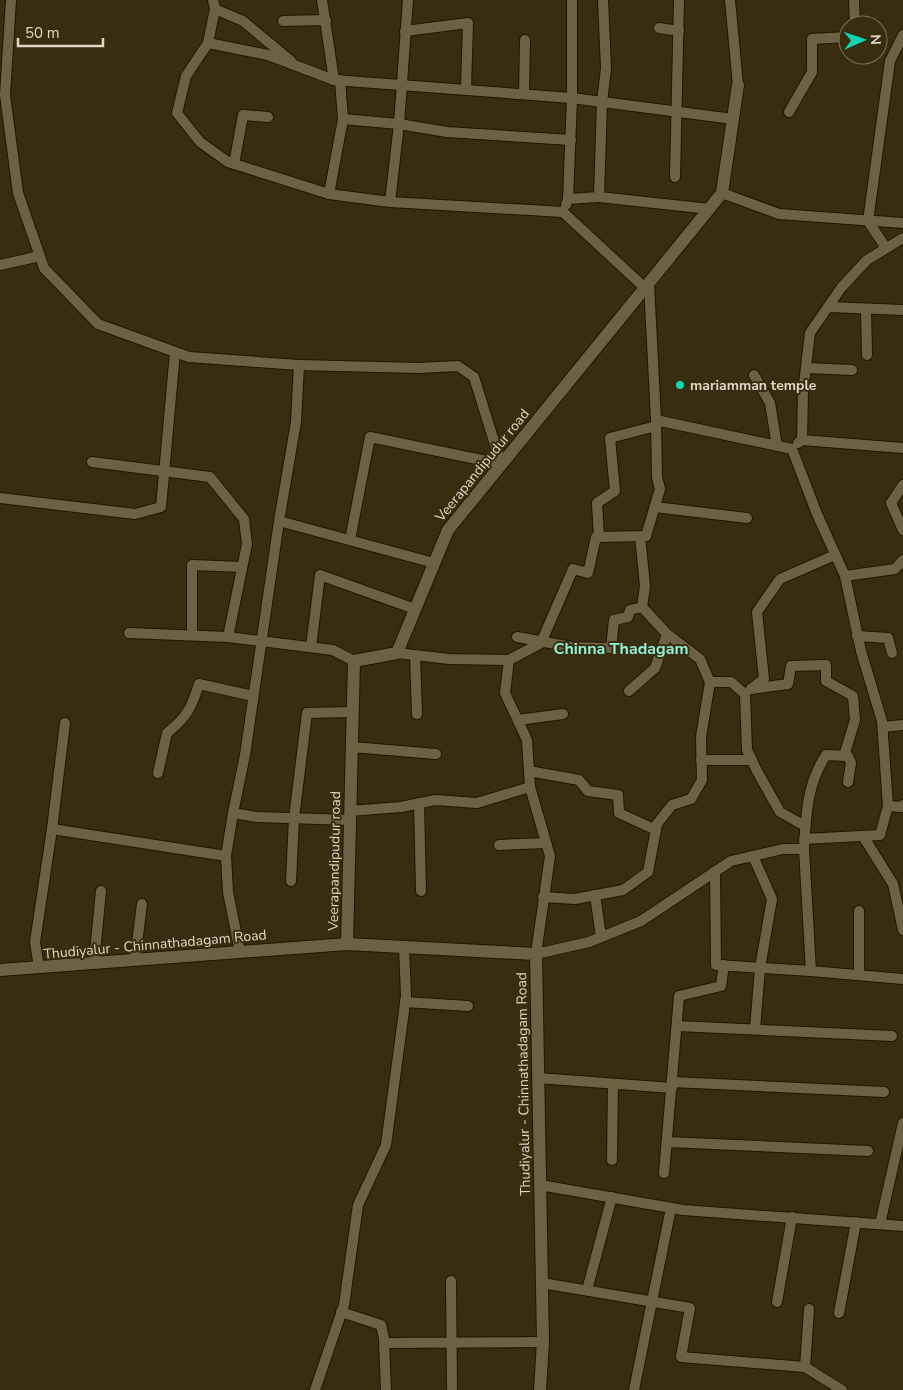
<svg xmlns="http://www.w3.org/2000/svg" width="903" height="1390" font-family="'Nunito Sans',sans-serif">
<style>
.lines{fill:none;stroke-linecap:round;stroke-linejoin:round}
.minor-casing{stroke:#201500;stroke-width:12}
.tertiary-casing{stroke:#201500;stroke-width:14}
.secondary-casing{stroke:#201500;stroke-width:14}
.minor{stroke:#6e6143;stroke-width:10}
.tertiary{stroke:#6e6143;stroke-width:12}
.secondary{stroke:#6e6143;stroke-width:12}
.poi-dot{fill:#0fd5b4;stroke:#392d10;stroke-width:2}
.labels{text-anchor:middle;stroke-width:4;stroke-linejoin:round;paint-order:stroke}
.poi-label{font-size:14px;font-weight:bold;fill:#dfd8c8;stroke:#392d10;text-anchor:start}
.street-label{font-size:14px;fill:#dfd8c8;stroke:#392d10}
.quarter-label{font-size:16px;font-weight:bold;fill:#90f2da;stroke:#392d10}
</style>
<rect width="100%" height="100%" fill="#392d10"/>
<g class="lines">
<g class="minor-casing">
<g id="minor">
<path d="M11,0L5,95L18,193L44,268L98,324L189,357L299,365"/>
<path d="M213,0L215,9L208,43L268,55L334,80L572,98L733,119"/>
<path d="M322,0L334,80"/>
<path d="M408,0L399,124L390,202L563,212L645,288"/>
<path d="M603,0L606,68L602,102L599,197L710,209"/>
<path d="M730,0L738,85"/>
<path d="M854,0L855,25"/>
<path d="M215,9L243,21L291,61"/>
<path d="M283,21L326,20"/>
<path d="M659,28L679,31"/>
<path d="M405,31L468,23L466,89"/>
<path d="M208,43L186,76L177,113L200,142L228,162L329,194"/>
<path d="M340,80L343,119L399,124L447,132L571,140"/>
<path d="M524,94L525,40"/>
<path d="M789,112L812,72V39L848,37"/>
<path d="M343,119L329,194L390,202"/>
<path d="M234,164L243,115L268,117"/>
<path d="M675,177L679,0"/>
<path d="M722,193L779,214L903,223"/>
<path d="M568,199L572,98V0"/>
<path d="M566,205L568,199L599,197"/>
<path d="M886,248L868,221L890,61L903,35"/>
<path d="M0,265L40,256"/>
<path d="M649,284L656,420L792,449L817,514L845,576L861,651L882,721L888,806L880,835L804,839"/>
<path d="M828,307L903,310"/>
<path d="M866,309L867,355"/>
<path d="M806,368L852,370"/>
<path d="M754,375L770,403L777,446"/>
<path d="M802,440L803,392L810,333L841,288L867,260L903,238"/>
<path d="M798,443L802,440L903,448"/>
<path d="M92,462L210,477L244,519L247,544L228,637"/>
<path d="M903,485L891,503L903,530"/>
<path d="M0,498L135,514L161,507L175,352"/>
<path d="M655,507L747,518"/>
<path d="M279,521L296,422L299,365L418,368L458,366L474,377L501,464L370,437L350,540"/>
<path d="M640,536L645,586L642,607"/>
<path d="M599,537L597,503L615,491L610,438L656,426"/>
<path d="M845,576L895,569L903,560"/>
<path d="M129,633L228,637L333,650L354,661"/>
<path d="M192,634V565L242,567"/>
<path d="M857,636L888,638L892,653"/>
<path d="M517,637L572,647L611,648L614,620L628,617L630,610L642,607L667,634L700,659L710,682"/>
<path d="M311,647L320,575L415,609"/>
<path d="M397,653L449,659L509,660L541,643L573,569L588,573L596,537L646,536L660,489L657,477L656,420"/>
<path d="M415,655L417,714"/>
<path d="M509,660L505,693L527,740L530,787L550,856L536,954L589,942L641,921L731,861L783,849H804C806,814 807,784 826,755L848,756L851,763L848,782"/>
<path d="M751,689L788,684L791,666L826,665V681L853,696L855,720L844,756"/>
<path d="M751,689L764,679L757,612L780,579L835,555"/>
<path d="M629,691L655,668L667,634"/>
<path d="M518,720L563,714"/>
<path d="M883,727L903,725"/>
<path d="M352,747L436,754"/>
<path d="M701,760H752"/>
<path d="M529,771L579,780L588,791L618,795L619,813L656,830"/>
<path d="M158,773L167,733C187,717 191,709 199,684L253,696"/>
<path d="M419,803L421,891"/>
<path d="M888,806L902,807L903,805"/>
<path d="M350,811L401,807L435,800L477,803L530,787"/>
<path d="M233,813L226,856L228,892L240,952"/>
<path d="M350,820L257,817L233,813L245,755L279,521L434,563"/>
<path d="M52,829L65,723"/>
<path d="M863,836L893,884L903,930"/>
<path d="M499,845L546,843"/>
<path d="M804,849L811,971L903,979"/>
<path d="M753,856L772,899L760,968L755,1029"/>
<path d="M715,871L716,965L811,971"/>
<path d="M291,881L294,818L307,713L352,712"/>
<path d="M595,895L601,937"/>
<path d="M543,897L575,899L623,890L648,872L657,824L672,805L691,799L702,780L701,737L710,682H731L745,694L747,750L757,771L780,812L805,826"/>
<path d="M859,911V975"/>
<path d="M135,959L142,904"/>
<path d="M94,962L101,891"/>
<path d="M39,968L35,942L52,829L226,856"/>
<path d="M405,1002L468,1006"/>
<path d="M677,1026L892,1036"/>
<path d="M538,1078L672,1088"/>
<path d="M672,1082L884,1092"/>
<path d="M667,1142L868,1151"/>
<path d="M612,1160L613,1084"/>
<path d="M664,1173L679,996L721,986L724,965"/>
<path d="M540,1185L683,1210L903,1226"/>
<path d="M880,1224L903,1123"/>
<path d="M451,1281L452,1390"/>
<path d="M542,1283L690,1308L681,1357L805,1367L842,1390"/>
<path d="M587,1290L612,1197"/>
<path d="M777,1302L792,1217"/>
<path d="M341,1312L381,1325L385,1343L543,1342"/>
<path d="M839,1313L856,1222"/>
<path d="M384,1342L386,1390"/>
<path d="M805,1367L809,1309"/>
<path d="M315,1390L344,1305L358,1205L386,1145L406,996L404,947"/>
<path d="M634,1390L671,1208"/>
</g>
</g>
<g class="tertiary-casing">
<path id="tertiary" d="M347,944L354,661L397,653L448,530L722,193L738,85"/>
</g>
<g class="secondary-casing">
<path id="secondary" d="M0,970L347,944L536,954L543,1342L540,1390"/>
</g>
<use href="#minor" class="minor"/>
<use href="#tertiary" class="tertiary"/>
<use href="#secondary" class="secondary"/>
</g>
<circle class="poi-dot" cx="680" cy="385" r="5"/>
<g class="labels">
<g class="poi-label">
<text x="690" y="390">mariamman temple</text>
</g>
<g class="street-label">
<text transform="translate(482 465) rotate(-51)" y="5">Veerapandipudur road</text>
<text transform="translate(334 861) rotate(-89)" y="5">Veerapandipudur road</text>
<text transform="translate(155 944) rotate(-5)" y="5">Thudiyalur - Chinnathadagam Road</text>
<text transform="translate(523 1084) rotate(-91)" y="5">Thudiyalur - Chinnathadagam Road</text>
</g>
<g class="quarter-label">
<text x="621" y="654">Chinna Thadagam</text>
</g>
</g>
<g transform="translate(863 40) rotate(88)"><circle r="24" fill="#392d10" stroke="#7b715a"/>
<path d="M0-4L9 19L0 12L-9 19Z" fill="#0fd5b4"/>
<text y="-8" font-size="14" font-weight="bold" text-anchor="middle" fill="#dfd8c8">N</text>
</g>
<path d="M18 38v8h85v-8" fill="none" stroke="#dfd8c8" stroke-width="2.5"/>
<text x="25" y="38" font-size="15" fill="#dfd8c8" stroke="#392d10" stroke-width="4" paint-order="stroke">50 m</text>
</svg>
